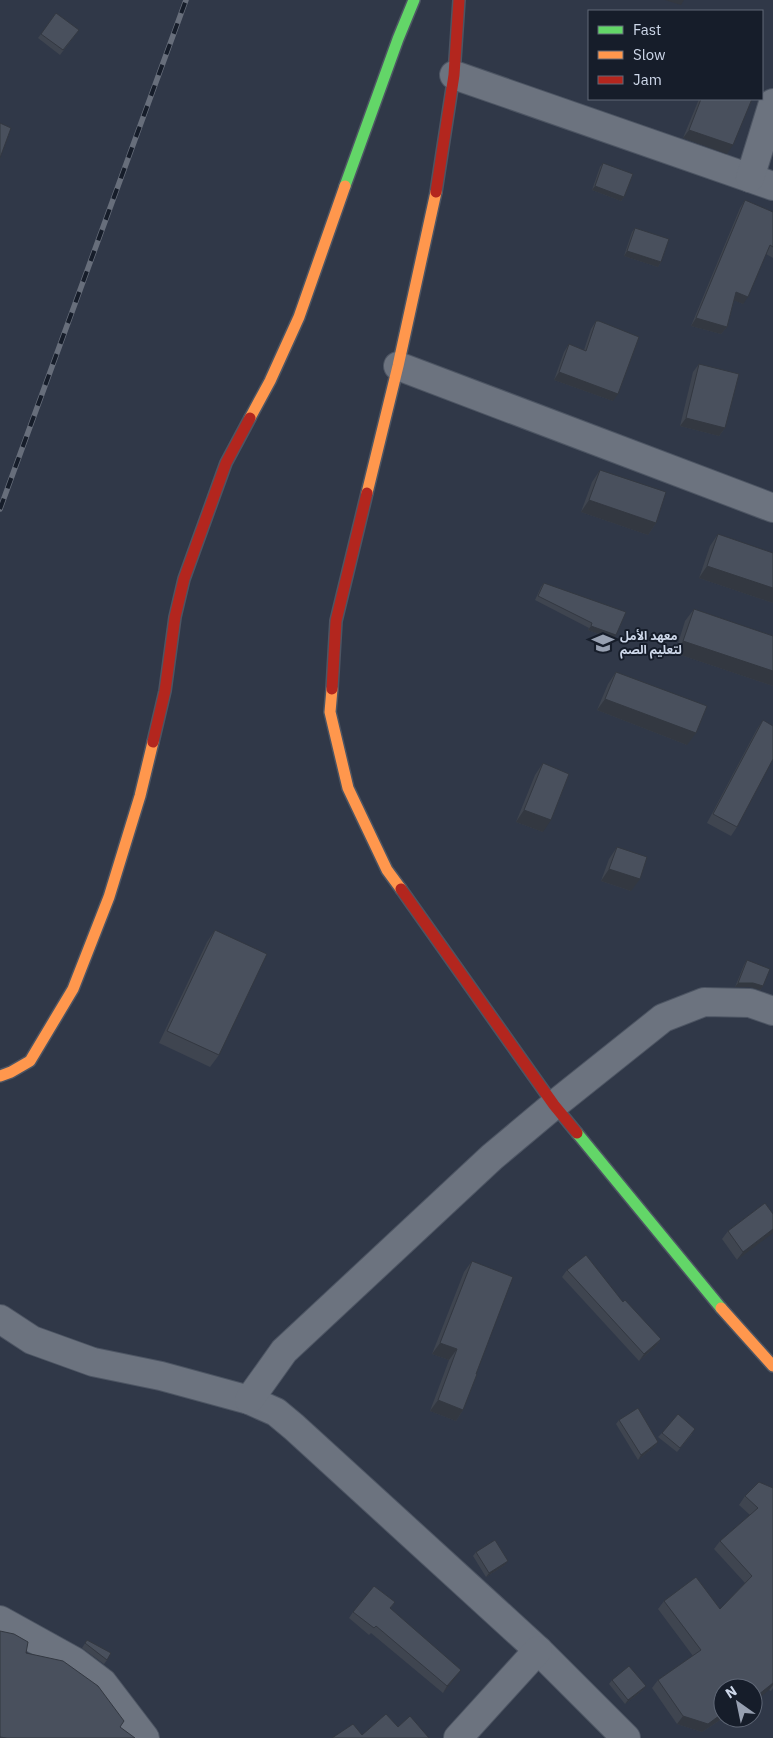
<svg xmlns="http://www.w3.org/2000/svg" width="773" height="1738" font-family="'IBM Plex Sans','Noto Sans Arabic',sans-serif">
<style>
.lines{fill:none;stroke-linecap:round;stroke-linejoin:round}
.street-casing{stroke:#4d5563;stroke-width:30}
.fast-casing{stroke:#4d5563;stroke-width:14}
.slow-casing{stroke:#4d5563;stroke-width:14}
.jam-casing{stroke:#4d5563;stroke-width:14}
.street{stroke:#6c737f;stroke-width:28}
.fast{stroke:#63d668;stroke-width:11}
.slow{stroke:#ff974d;stroke-width:11}
.jam{stroke:#b3261e;stroke-width:11}
.rail-casing{stroke:#676e7b;stroke-width:5.5}
.rail{stroke:#161d2a;stroke-width:4;stroke-dasharray:11;stroke-linecap:butt}
.wall{fill:#3f4550}
.shaded-wall{fill:#333841}
.building{fill:#49505d;stroke:#333841}
.labels{text-anchor:middle;stroke-width:4;stroke-linejoin:round;paint-order:stroke}
.poi-label{font-size:12px;font-weight:bold;fill:#ced8ea;stroke:#161d2a;text-anchor:start}
</style>
<rect width="100%" height="100%" fill="#303848"/>
<g class="lines">
<g class="street-casing">
<g id="street">
<path d="M454,75L773,186"/>
<path d="M750,178L773,103"/>
<path d="M398,366L773,508"/>
<path d="M0,1319L32,1340L93,1362L161,1376L249,1400L276,1412L294,1427L538,1650L626,1738"/>
<path d="M249,1400L284,1351L492,1157L554,1105L663,1018L704,1002L750,1003L773,1011"/>
<path d="M0,1620L74,1661L103,1683L145,1738"/>
<path d="M458,1738L538,1650"/>
</g>
</g>
<g class="fast-casing">
<g id="fast">
<path d="M345,186L398,39L414,0"/>
<path d="M577,1133L721,1308"/>
</g>
</g>
<g class="slow-casing">
<g id="slow">
<path d="M250,418L270,381L299,317L345,186"/>
<path d="M367,493L398,366L436,192"/>
<path d="M332,689L330,712L348,788L387,870L401,889"/>
<path d="M0,1076L11,1072L30,1061L73,989L109,897L140,796L153,742"/>
<path d="M721,1308L773,1366"/>
</g>
</g>
<g class="jam-casing">
<g id="jam">
<path d="M436,192L454,75L459,0"/>
<path d="M332,689L336,621L367,493"/>
<path d="M153,742L165,691L175,617L184,579L226,463L250,418"/>
<path d="M401,889L554,1105L577,1133"/>
</g>
</g>
<use href="#street" class="street"/>
<use href="#fast" class="fast"/>
<use href="#slow" class="slow"/>
<use href="#jam" class="jam"/>
<g class="rail-casing">
<path id="rail" d="M0,509L186,0"/>
</g>
<use href="#rail" class="rail"/>
</g>
<g class="wall">
<path d="M79,30L60,55L38,38L41,34Z"/>
<path d="M699,99H752L727,154L683,138Z"/>
<path d="M603,163L624,197L621,201L592,190L600,167Z"/>
<path d="M745,200L773,212V258L766,254L743,304L734,300L727,327L721,334L691,326L740,208Z"/>
<path d="M635,228L661,262L658,267L624,256L632,232Z"/>
<path d="M596,321L613,401L554,380L564,352L569,344L584,350L591,329Z"/>
<path d="M699,364L725,428L719,436L680,426L693,372Z"/>
<path d="M600,470L656,523L648,535L581,512L592,482Z"/>
<path d="M718,534L773,553V603L699,578L710,546Z"/>
<path d="M544,583L613,639L588,630L589,628L535,600L541,587Z"/>
<path d="M694,609L773,636V686L675,653L685,621Z"/>
<path d="M616,672L687,745L597,710L608,684Z"/>
<path d="M763,720L737,827L731,836L707,823L757,729Z"/>
<path d="M543,763V832L516,822L535,775Z"/>
<path d="M617,847L631,891L601,881L609,859Z"/>
<path d="M215,930L219,1055L210,1067L159,1043L207,942Z"/>
<path d="M747,960L763,986L760,990L750,987H735L744,965Z"/>
<path d="M773,1214L737,1260L722,1239L728,1231Z"/>
<path d="M472,1261L476,1374L463,1410L456,1421L430,1411L449,1360L432,1354L464,1272Z"/>
<path d="M567,1270L661,1339L656,1346L639,1361L562,1277Z"/>
<path d="M619,1420L658,1442L655,1446L638,1460L616,1424Z"/>
<path d="M662,1433L692,1434L677,1452L658,1437Z"/>
<path d="M773,1488V1688L771,1691L769,1690L753,1688H723V1718L702,1732L677,1724L652,1688L658,1680L693,1656L658,1609L664,1601L720,1609L745,1583L714,1549L720,1541L750,1515L739,1505L745,1496Z"/>
<path d="M476,1552L505,1565L486,1577L473,1556Z"/>
<path d="M395,1602L390,1609L461,1670L443,1693L371,1633L369,1635L349,1618L353,1612Z"/>
<path d="M87,1640L107,1660L104,1664L82,1648Z"/>
<path d="M612,1680L643,1690L625,1704L609,1684Z"/>
</g>
<g class="shaded-wall">
<path d="M665,0H684L681,5Z"/>
<path d="M689,130L733,145L727,154L683,138Z"/>
<path d="M595,186L624,197L621,201L592,190Z"/>
<path d="M627,251L661,262L658,267L624,256Z"/>
<path d="M736,292L748,297L743,304L731,299Z"/>
<path d="M696,318L727,327L721,334L691,326Z"/>
<path d="M559,372L618,394L613,401L554,380Z"/>
<path d="M686,418L725,428L719,436L680,426Z"/>
<path d="M589,500L656,523L648,535L581,512Z"/>
<path d="M707,566L773,588V603L699,578Z"/>
<path d="M591,626L616,635L613,639L588,630Z"/>
<path d="M683,641L773,671V686L675,653Z"/>
<path d="M605,699L696,733L687,745L597,710Z"/>
<path d="M524,810L551,820L543,832L516,822Z"/>
<path d="M609,869L640,879L631,891L601,881Z"/>
<path d="M738,983H753L763,986L760,990L750,987H735Z"/>
<path d="M773,1229V1233L737,1260L743,1252Z"/>
<path d="M661,1339L656,1346L639,1361L644,1354Z"/>
<path d="M440,1343L457,1349L449,1360L432,1354Z"/>
<path d="M438,1400L463,1410L456,1421L430,1411Z"/>
<path d="M658,1442L655,1446L638,1460L641,1455Z"/>
<path d="M508,1561L505,1565L486,1577L489,1573Z"/>
<path d="M461,1670L456,1677L443,1693L447,1686Z"/>
<path d="M773,1683V1685L769,1690L753,1703V1699Z"/>
<path d="M646,1686L643,1690L625,1704L628,1700Z"/>
<path d="M723,1713V1718L702,1732L677,1724L683,1716Z"/>
</g>
<g class="building">
<path d="M56,13L79,30L63,50L41,34Z"/>
<path d="M701,99H752L733,145L689,130Z"/>
<path d="M0,123L11,128L0,158Z"/>
<path d="M603,163L633,174L624,197L595,186Z"/>
<path d="M745,200L773,212V247L770,245L748,297L736,292L727,327L696,318Z"/>
<path d="M635,228L669,239L661,262L627,251Z"/>
<path d="M596,321H599L639,337L618,394L559,372L569,344L586,351Z"/>
<path d="M699,364L739,374L725,428L686,418Z"/>
<path d="M600,470L666,492L656,523L589,500Z"/>
<path d="M718,534L773,553V588L707,566Z"/>
<path d="M544,583L626,612L616,635L591,626L592,623L538,596Z"/>
<path d="M694,609L773,636V671L683,641Z"/>
<path d="M616,672L707,706L696,733L605,699Z"/>
<path d="M763,720L773,726V759L737,827L713,814Z"/>
<path d="M543,763L569,774L551,820L524,810Z"/>
<path d="M617,847L647,857L640,879L609,869Z"/>
<path d="M215,930L267,954L219,1055L167,1031Z"/>
<path d="M747,960L770,969L763,986L753,983H738Z"/>
<path d="M765,1203L773,1214V1229L743,1252L728,1231Z"/>
<path d="M586,1255L623,1302L625,1300L661,1339L644,1354L567,1270Z"/>
<path d="M472,1261L513,1277L476,1374H477L463,1410L438,1400L457,1349L440,1343Z"/>
<path d="M638,1408L658,1442L641,1455L619,1420Z"/>
<path d="M678,1414L695,1429L680,1448L662,1433Z"/>
<path d="M759,1482L773,1488V1683L753,1699V1688H723V1713L708,1724L683,1716L658,1680L701,1650L664,1601L696,1577L720,1609L752,1576L720,1541L758,1508L745,1496Z"/>
<path d="M495,1540L508,1561L489,1573L476,1552Z"/>
<path d="M374,1586L395,1602L390,1608L461,1670L447,1686L376,1626L374,1628L353,1612Z"/>
<path d="M0,1631L14,1634L28,1642L26,1653L63,1661L98,1686L124,1721L120,1727L135,1738H7L0,1737Z"/>
<path d="M87,1640L111,1653L107,1660L85,1643Z"/>
<path d="M629,1666L646,1686L628,1700L612,1680Z"/>
<path d="M386,1714L398,1727L410,1716L429,1738H332L353,1724L362,1735Z"/>
</g>
<defs>
<g id="school-bare" transform="scale(1.725)"><path d="M0-5L7-2L0 1L-7-2ZM-4 1L0 2.5L4 1V4Q0 6-4 4Z" fill="#97a0b1" stroke="#161d2a" stroke-width="2.5" paint-order="stroke"/></g>
</defs>
<g fill-rule="evenodd">
<use href="#school-bare" x="603" y="643"/>
</g>
<g class="labels">
<g class="poi-label">
<text x="620" y="640">معهد الأمل<tspan x="620" dy="14">لتعليم الصم</tspan></text>
</g>
</g>
<rect x="588" y="10" width="175" height="90" fill="#161d2a" stroke="#606877"/>
<rect x="598" y="26" width="25" height="8" fill="#63d668" stroke="#606877"/>
<text x="633" y="35" font-size="15" fill="#ced8ea">Fast</text>
<rect x="598" y="51" width="25" height="8" fill="#ff974d" stroke="#606877"/>
<text x="633" y="60" font-size="15" fill="#ced8ea">Slow</text>
<rect x="598" y="76" width="25" height="8" fill="#b3261e" stroke="#606877"/>
<text x="633" y="85" font-size="15" fill="#ced8ea">Jam</text>
<g transform="translate(738 1703) rotate(327)"><circle r="24" fill="#161d2a" stroke="#606877"/>
<path d="M0-4L9 19L0 12L-9 19Z" fill="#97a0b1"/>
<text y="-8" font-size="14" font-weight="bold" text-anchor="middle" fill="#ced8ea">N</text>
</g>
</svg>
